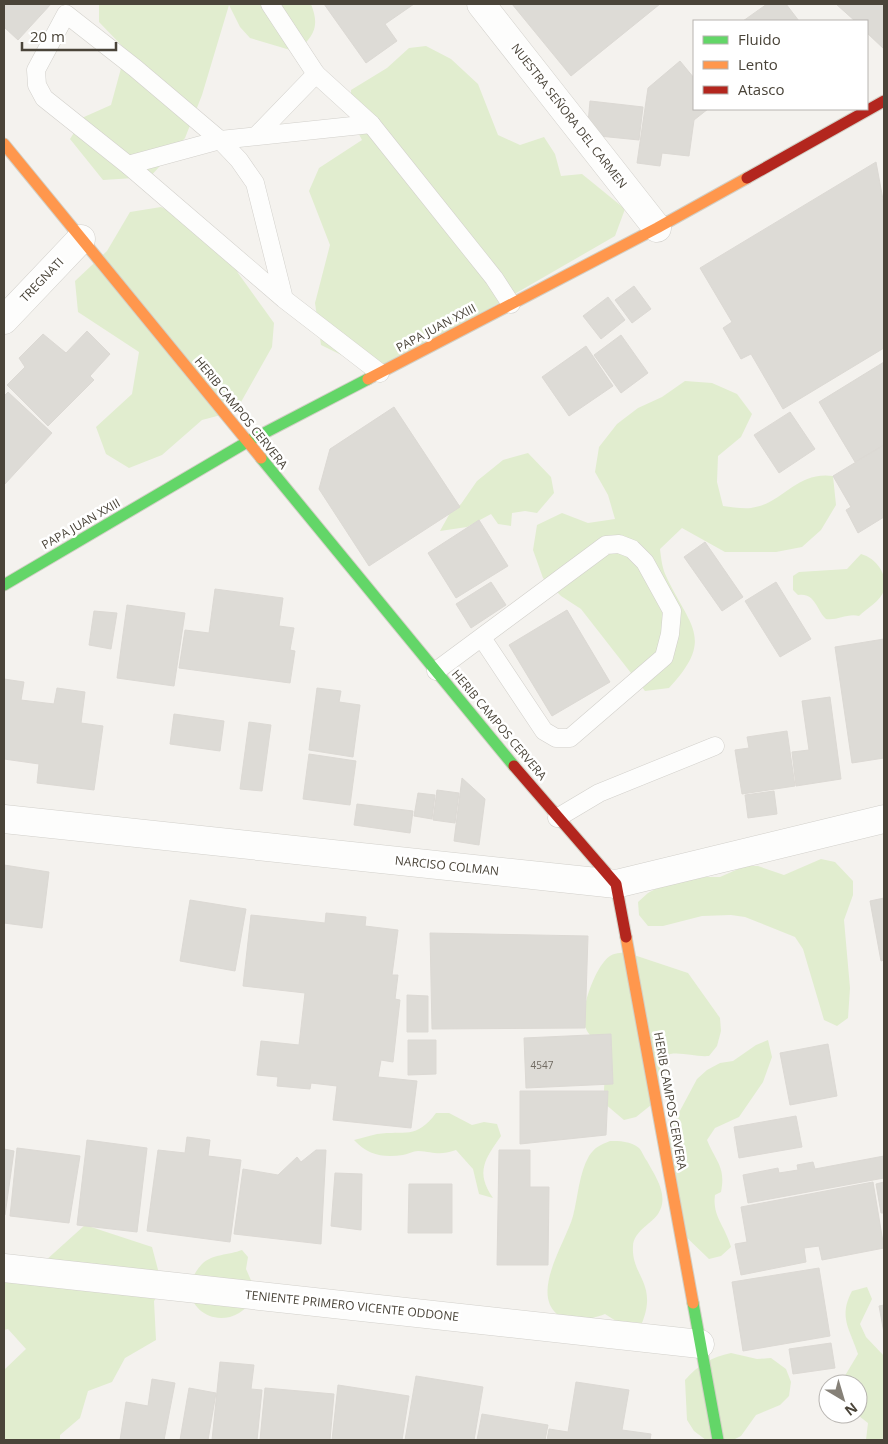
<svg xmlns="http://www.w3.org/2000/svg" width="888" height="1444" font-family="'Open Sans',sans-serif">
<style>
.green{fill:#e1edcf}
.building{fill:#dddbd6;stroke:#dcd9d4}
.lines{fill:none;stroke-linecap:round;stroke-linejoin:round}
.lane-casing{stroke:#d2d0cb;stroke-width:19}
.street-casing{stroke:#d2d0cb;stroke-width:29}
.fast-casing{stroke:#d2cfc5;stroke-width:13}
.slow-casing{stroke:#d2cfc5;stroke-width:13}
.jam-casing{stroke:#d2cfc5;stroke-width:13}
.lane{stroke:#fdfdfc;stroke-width:18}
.street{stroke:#fdfdfc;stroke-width:28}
.fast{stroke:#63d668;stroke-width:11}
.slow{stroke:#ff974d;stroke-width:11}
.jam{stroke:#b3261e;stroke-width:11}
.labels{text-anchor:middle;stroke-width:5;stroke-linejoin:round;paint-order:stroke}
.number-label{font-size:10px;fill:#706a61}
.street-label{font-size:12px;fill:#4a4439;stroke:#fff}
</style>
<rect width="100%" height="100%" fill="#f4f2ee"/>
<g class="green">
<path d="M99,4H311C320,27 314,35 297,52L250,38L240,27L229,5L202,95L185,138L150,177L103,180L70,139L84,117L111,105L126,50L99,22Z"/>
<path d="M426,46L451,59L478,84L498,135L520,145L544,137L555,154L561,176L582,174L625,209L615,236L378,373L321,345L315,303L330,245L309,191L319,168L362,140L351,119V90L387,68L409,48Z"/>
<path d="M161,207L219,235L238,273L274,323L272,347L241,402L221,415L202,420L162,455L129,468L106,454L96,427L132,394L139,352L78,312L75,281L107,251L130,212Z"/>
<path d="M685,381L712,383L737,394L752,414L741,437L718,456L717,482L723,506C732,507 742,509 751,508C783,504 796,471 833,476L836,505L821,530L802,547L776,552H725L682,528L660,549C661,557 662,568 666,576C689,626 716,638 669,688L645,691L581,609L561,596L543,578L533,550L537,525L562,513L588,523L615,519L608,495L595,472L599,447L617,424L638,408L662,397Z"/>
<path d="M528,453L551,477L554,493L537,513L525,511L512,513L511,526L498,524L491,514L467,527L440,531L450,513L461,504L477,481L503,460Z"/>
<path d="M861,554C876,558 888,574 884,590C881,601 866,609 859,616C847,613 837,621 826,619C816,609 815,592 798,595L793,590V576L799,572L847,569Z"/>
<path d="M821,859L835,862L853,881V895L844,920L850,988L848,1018L837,1026L824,1020L803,949L795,937L745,917L731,915L702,916L663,926H648L639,915L638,902L648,893L659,887L705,877H720L745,866H758L784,875Z"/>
<path d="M625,952L688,973L720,1018L721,1031L717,1046L709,1056C695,1057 683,1052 670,1054L661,1064L656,1101L636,1117L624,1120L604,1103C603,1088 607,1068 603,1056C600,1043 586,1035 584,1023C581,1007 596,965 610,956C614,953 621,953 625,952Z"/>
<path d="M768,1040L772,1057L763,1082L739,1117L715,1128L707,1140C716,1162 726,1167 721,1192L715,1195C712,1216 725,1226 731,1247L721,1256L709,1259L681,1232L667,1135L697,1079L707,1070L720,1063L733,1061L756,1045Z"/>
<path d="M436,1113H449L472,1125L484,1122L497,1124L501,1136C485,1159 475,1172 493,1198L479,1194L473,1169L456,1150C439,1156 434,1152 418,1151C413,1151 408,1154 403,1155C383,1158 368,1155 354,1140C362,1138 369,1136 377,1134C405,1130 416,1140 436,1113Z"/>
<path d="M610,1141C619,1141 631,1141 639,1148C642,1151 644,1157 647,1161C655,1176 670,1196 658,1214C650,1225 634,1231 633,1246C631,1276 658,1283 642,1323L616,1321L605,1314C592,1319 570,1325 558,1315C530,1293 566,1242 573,1216C578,1197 579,1173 589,1156C595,1147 600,1145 610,1141Z"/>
<path d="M85,1225L152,1247L163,1289L154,1301L156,1340L125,1358L112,1382L88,1391L80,1418L60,1435V1440H4V1370L26,1349L8,1329L4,1330V1271H34Z"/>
<path d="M242,1250L248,1257L246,1269L257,1294C226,1346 165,1303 202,1264C212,1254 229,1255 242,1250Z"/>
<path d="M867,1287L872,1299L860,1324L866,1337L884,1356V1440H866L868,1423L859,1416L850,1414H858V1384H840L858,1354C850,1329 838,1317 852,1291Z"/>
<path d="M731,1353L757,1359L771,1358L786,1369L791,1382L789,1396L780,1405L756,1415L741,1436L733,1440H706L694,1431L687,1420L685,1380C698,1365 712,1357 731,1353Z"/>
</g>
<g class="building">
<path d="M4,4H51L18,40L4,27Z"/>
<path d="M324,4H414L385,24L397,41L366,63Z"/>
<path d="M512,4H660L571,76Z"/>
<path d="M767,4H786L799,21H743Z"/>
<path d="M836,4H884V49L867,33V21H855Z"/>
<path d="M680,61L694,78V109H708L694,120L689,156L662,153L660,166L637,163L648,88Z"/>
<path d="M590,101L643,107L639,140L599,136L588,123Z"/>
<path d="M876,162L884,205V348L783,409L751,354L741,359L723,328L732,322L700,268Z"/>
<path d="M634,286L651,309L632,323L615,300Z"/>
<path d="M608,297L625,320L601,339L583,316Z"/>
<path d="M87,331L110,354L90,376L94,380L48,426L7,385L25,367L19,358L43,334L66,353Z"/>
<path d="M621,335L648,373L621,393L594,355Z"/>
<path d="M586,346L613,386L569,416L542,377Z"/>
<path d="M884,362V445L855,462L819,402Z"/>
<path d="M8,392L52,433L4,485V396Z"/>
<path d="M394,407L460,507L369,566L319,489L330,449Z"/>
<path d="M790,412L815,449L779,473L754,435Z"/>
<path d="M884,445V517L858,533L846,510L851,507L833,476Z"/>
<path d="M479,520L508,566L456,598L428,553Z"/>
<path d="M705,542L743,597L722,611L684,557Z"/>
<path d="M491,582L506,605L471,628L456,604Z"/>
<path d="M776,582L811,639L780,657L745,601Z"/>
<path d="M215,589L283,598L279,626L294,628L290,650L295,651L290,683L179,668L185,630L209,633Z"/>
<path d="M127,605L185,613L174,686L117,678Z"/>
<path d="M567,610L610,682L552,716L509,645Z"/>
<path d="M94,611L117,613L111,649L89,645Z"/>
<path d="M884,639V758L852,763L835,647Z"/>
<path d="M4,679L24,682L21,700L54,704L57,688L85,692L81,723L103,726L94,790L37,783L39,764L4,759Z"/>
<path d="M317,688L341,691L339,702L360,705L353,757L309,750Z"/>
<path d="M830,697L841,779L796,786L792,752L809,750L802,701Z"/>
<path d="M174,714L224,721L220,751L170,744Z"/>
<path d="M249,722L271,725L262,791L240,789Z"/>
<path d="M787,731L795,786L742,794L735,750L749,748L747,737Z"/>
<path d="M309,754L356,761L350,805L303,799Z"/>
<path d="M462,778L485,799L479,845L454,841Z"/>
<path d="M437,790L459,793L455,823L433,820Z"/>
<path d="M774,791L777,814L748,818L745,795Z"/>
<path d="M418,793L435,795L432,819L414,816Z"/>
<path d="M357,804L413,811L410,833L354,825Z"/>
<path d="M4,865L49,872L42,928L4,923Z"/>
<path d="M884,898V960L881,961L870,901Z"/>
<path d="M190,900L246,909L235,971L180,961Z"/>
<path d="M326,913L366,917L365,926L398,930L392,975H398L395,999L400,1000L393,1062L381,1060L378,1077L417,1081L411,1128L333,1120L337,1086L311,1083L310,1089L277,1086L278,1077L257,1075L261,1041L299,1045L305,993L243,986L251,915L325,923Z"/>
<path d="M430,933L588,936L585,1028L432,1029Z"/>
<path d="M407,995L428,996V1032H407Z"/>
<path d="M611,1034L613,1084L526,1088L524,1038Z"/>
<path d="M408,1040H436V1074L408,1075Z"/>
<path d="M828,1044L837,1096L790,1105L780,1053Z"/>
<path d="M520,1091H608L606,1135L520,1144Z"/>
<path d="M796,1116L802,1147L739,1158L734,1127Z"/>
<path d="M187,1137L210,1140L208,1156L241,1160L230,1242L147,1231L158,1150L185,1153Z"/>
<path d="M87,1140L147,1148L137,1232L77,1225Z"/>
<path d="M17,1148L80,1156L69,1223L10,1216Z"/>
<path d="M4,1149L14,1151L5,1215H4Z"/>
<path d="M316,1150H326L321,1244L234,1234L243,1169L278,1175L297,1157L301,1162Z"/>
<path d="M499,1150H530V1187H549L548,1265H497Z"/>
<path d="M884,1156V1178L748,1203L743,1175L778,1168L779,1173L798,1170L797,1165L813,1162L815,1169Z"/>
<path d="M335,1173L362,1174L361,1230L331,1226Z"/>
<path d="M873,1182L884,1248L822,1260L819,1246L804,1248L806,1262L741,1275L735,1244L747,1242L741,1207Z"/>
<path d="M884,1182V1213H881L876,1184Z"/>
<path d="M409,1184H452V1233H408Z"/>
<path d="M819,1268L830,1336L743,1351L732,1282Z"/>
<path d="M884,1305V1333L879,1306Z"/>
<path d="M831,1343L835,1368L793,1374L789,1349Z"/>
<path d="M220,1362L254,1365L251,1389L262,1390L257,1440H212Z"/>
<path d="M416,1376L483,1387L474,1440H405Z"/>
<path d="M152,1379L175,1383L164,1440H120L126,1402L148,1406Z"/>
<path d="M576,1382L629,1390L622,1430L651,1434L650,1440H547L549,1429L568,1432Z"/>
<path d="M338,1385L409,1396L402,1440H332Z"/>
<path d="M189,1388L216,1393L208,1440H180Z"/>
<path d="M265,1388L334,1394L330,1440H260Z"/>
<path d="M482,1414L548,1425L545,1440H477Z"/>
</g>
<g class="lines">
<g class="lane-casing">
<g id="lane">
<path d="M270,4L316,74"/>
<path d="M257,135L316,74L371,124L494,278L511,304"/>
<path d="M128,165L220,140L371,124"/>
<path d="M284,299L255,183L239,160L220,140L135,68L66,14L36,70L37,85L44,98L128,165L284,299L380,373"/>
<path d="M436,671L606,545L619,544L632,549L645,562L672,611L670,634L664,657L570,738H556L544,731L482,638"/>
<path d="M557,818L599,793L715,746"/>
</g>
</g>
<g class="street-casing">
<g id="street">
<path d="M481,4L657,228"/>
<path d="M4,320L81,239"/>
<path d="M4,819L616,884L884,819"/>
<path d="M4,1268L700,1344"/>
</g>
</g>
<g class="fast-casing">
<g id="fast">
<path d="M261,458L514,766"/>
<path d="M4,585L247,442L368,379"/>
<path d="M693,1303L718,1440"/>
</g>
</g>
<g class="slow-casing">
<g id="slow">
<path d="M4,144L261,458"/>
<path d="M368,379L657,228L747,178"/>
<path d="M626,937L693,1303"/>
</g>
</g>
<g class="jam-casing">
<g id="jam">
<path d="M747,178L884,101"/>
<path d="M514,766L616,884L626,937"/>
</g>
</g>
<use href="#lane" class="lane"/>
<use href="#street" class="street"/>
<use href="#fast" class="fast"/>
<use href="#slow" class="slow"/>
<use href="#jam" class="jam"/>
</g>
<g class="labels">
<g class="number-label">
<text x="542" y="1069">4547</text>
</g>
<g class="street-label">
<text transform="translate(569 116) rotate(52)" y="4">NUESTRA SEÑORA DEL CARMEN</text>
<text transform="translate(42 280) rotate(-46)" y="4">TREGNATI</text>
<text transform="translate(436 328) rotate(-28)" y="4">PAPA JUAN XXIII</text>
<text transform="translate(241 413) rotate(51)" y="4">HERIB CAMPOS CERVERA</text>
<text transform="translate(81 524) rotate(-30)" y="4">PAPA JUAN XXIII</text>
<text transform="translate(499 725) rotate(50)" y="4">HERIB CAMPOS CERVERA</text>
<text transform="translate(447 866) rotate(6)" y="4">NARCISO COLMAN</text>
<text transform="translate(670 1101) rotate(80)" y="4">HERIB CAMPOS CERVERA</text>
<text transform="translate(352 1306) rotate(6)" y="4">TENIENTE PRIMERO VICENTE ODDONE</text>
</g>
</g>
<rect width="888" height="1444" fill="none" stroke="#4a4439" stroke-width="10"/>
<rect x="693" y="20" width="175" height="90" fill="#ffffff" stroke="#b7b4b0"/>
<rect x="703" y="36" width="25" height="8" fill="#63d668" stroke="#b7b4b0"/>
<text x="738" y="45" font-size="15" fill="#4a4439">Fluido</text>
<rect x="703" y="61" width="25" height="8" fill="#ff974d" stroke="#b7b4b0"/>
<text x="738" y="70" font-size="15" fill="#4a4439">Lento</text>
<rect x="703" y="86" width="25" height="8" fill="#b3261e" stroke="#b7b4b0"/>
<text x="738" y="95" font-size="15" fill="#4a4439">Atasco</text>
<g transform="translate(843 1399) rotate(142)"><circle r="24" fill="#ffffff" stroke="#b7b4b0"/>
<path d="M0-4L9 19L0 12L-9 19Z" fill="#868178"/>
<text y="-8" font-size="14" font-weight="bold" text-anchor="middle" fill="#4a4439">N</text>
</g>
<path d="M22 42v8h94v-8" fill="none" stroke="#4a4439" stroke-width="2.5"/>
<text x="30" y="42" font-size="15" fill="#4a4439" stroke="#ffffff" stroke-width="4" paint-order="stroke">20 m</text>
</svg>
